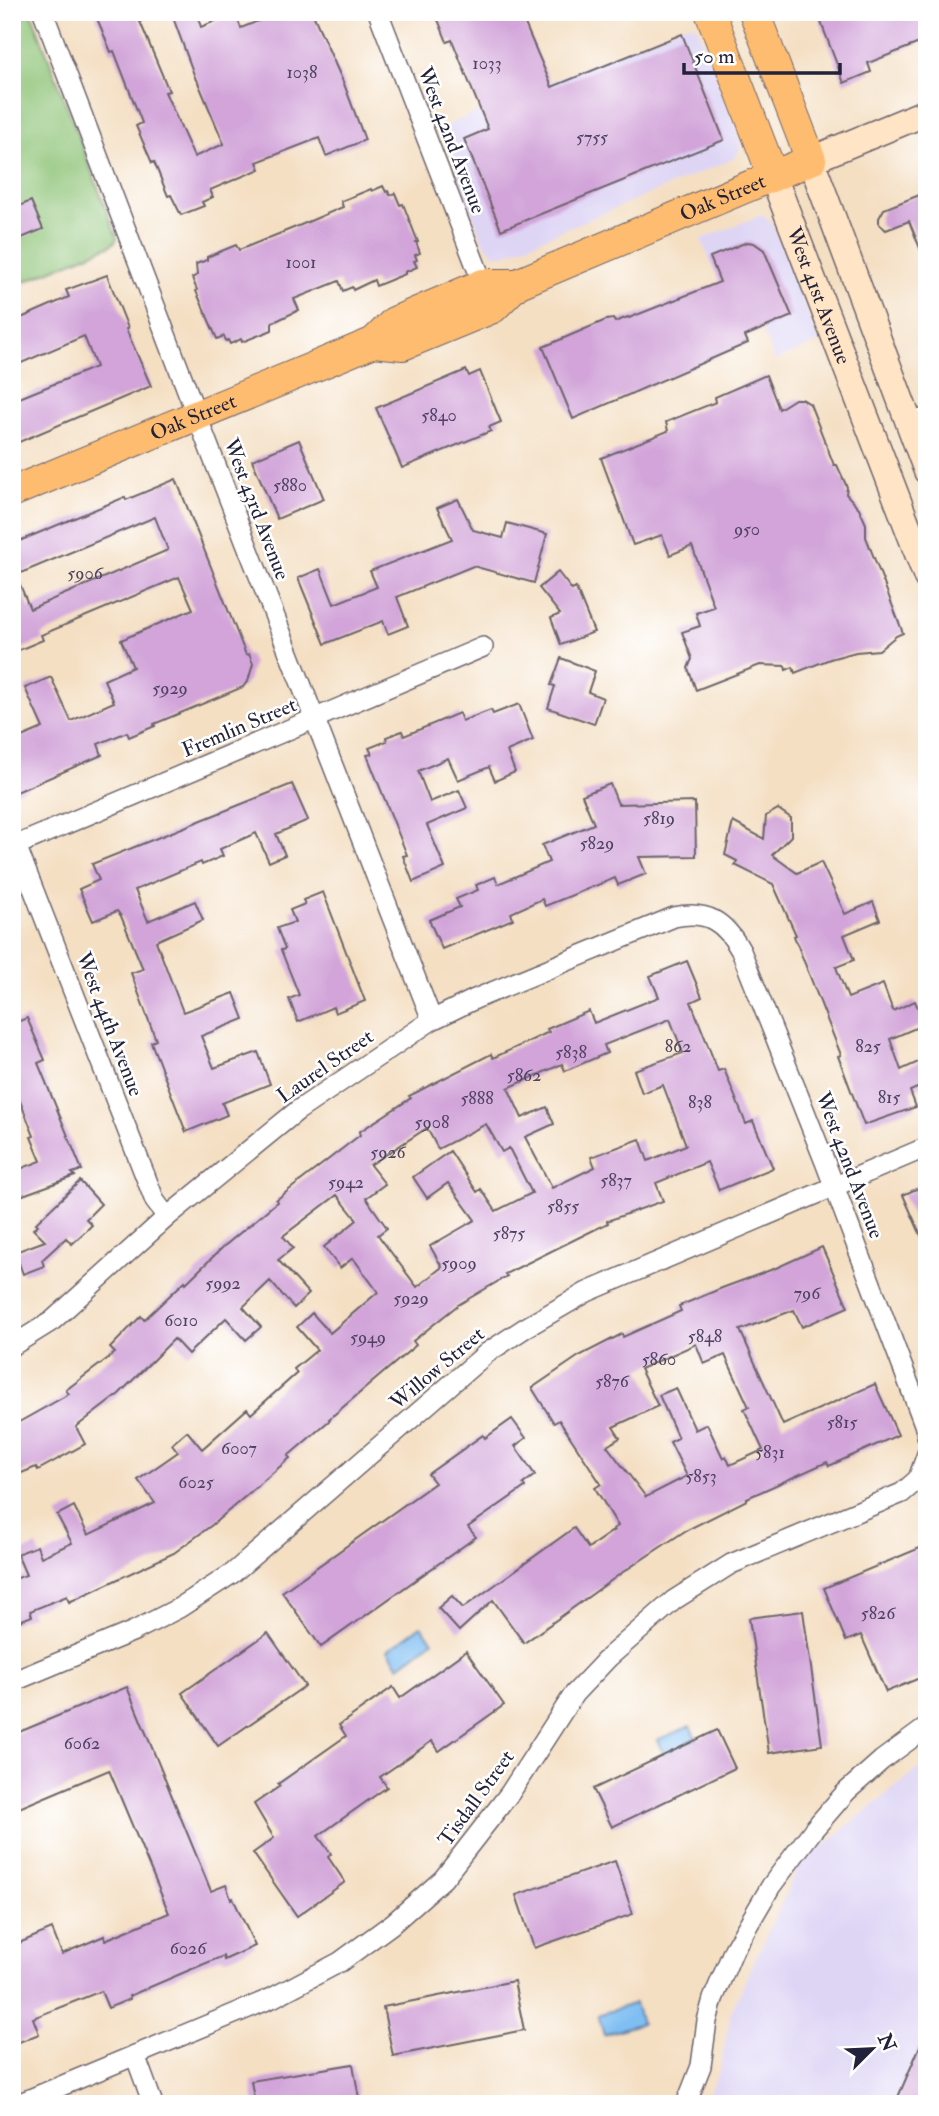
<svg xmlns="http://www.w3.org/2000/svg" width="939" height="2116" font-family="'IM FELL Double Pica',serif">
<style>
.built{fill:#ded5f5}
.green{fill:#8dc376;stroke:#587258;stroke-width:2}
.water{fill:#7fbef3;stroke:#507097;stroke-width:2}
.building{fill:#d2a4d9;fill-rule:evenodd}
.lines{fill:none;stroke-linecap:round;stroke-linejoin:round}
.minor-casing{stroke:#6c646b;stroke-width:22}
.secondary-casing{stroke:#6c646b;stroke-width:29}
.primary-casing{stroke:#6c646b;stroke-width:32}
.minor{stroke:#fff;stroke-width:19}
.secondary{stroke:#ffe4c6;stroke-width:26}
.primary{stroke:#febc70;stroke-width:30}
.labels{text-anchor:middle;stroke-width:5;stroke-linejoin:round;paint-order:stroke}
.number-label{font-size:18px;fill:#4e4262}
.street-label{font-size:21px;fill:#22223b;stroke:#fff}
</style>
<rect width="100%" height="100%" fill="#fff"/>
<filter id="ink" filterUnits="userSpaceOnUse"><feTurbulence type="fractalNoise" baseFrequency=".0143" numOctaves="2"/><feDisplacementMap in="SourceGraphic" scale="14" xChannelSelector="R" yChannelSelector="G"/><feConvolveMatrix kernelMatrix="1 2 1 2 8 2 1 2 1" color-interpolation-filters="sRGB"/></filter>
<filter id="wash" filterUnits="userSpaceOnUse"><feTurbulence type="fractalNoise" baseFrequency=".00686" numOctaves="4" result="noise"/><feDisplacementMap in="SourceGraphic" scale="28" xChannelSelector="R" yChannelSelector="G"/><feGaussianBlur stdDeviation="1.57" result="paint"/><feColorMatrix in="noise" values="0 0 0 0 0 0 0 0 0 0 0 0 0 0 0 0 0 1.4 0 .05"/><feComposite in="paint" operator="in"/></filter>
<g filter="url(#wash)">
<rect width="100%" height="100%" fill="#f4dfc3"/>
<g class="built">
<path d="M687,24L697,26L739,135L741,146L739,152L733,159L508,253L499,255L493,253L482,240L443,133L450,124Z"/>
<path d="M762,215L768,219L773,226L819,342L775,361L752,304L732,312L701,239Z"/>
<path d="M927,1762V2104H704L720,2069L731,2012L799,1865Z"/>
</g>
<path class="green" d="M12,12H31L117,238L115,242L109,246L12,287Z"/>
<g class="water">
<path d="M421,1626L433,1641L399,1666L388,1650Z"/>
<path d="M690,1726L698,1743L665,1757L657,1740Z"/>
<path d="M635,2003L641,2023L604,2035L598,2015Z"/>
</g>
<g id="blocks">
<g class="building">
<path d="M105,12H136L169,91L165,92L194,157L224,144L197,80H196L171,12H196L201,27L235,13L241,28L281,12H312L344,84L365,140L326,156L319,138L257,162L260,169L210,190L213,197L202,202L204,206L181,215L171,195L168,196L154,162L152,163L136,126L142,123L114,51L111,52L96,16Z"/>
<path d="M435,12H520L552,87L682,34L724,140L501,230L464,139L488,129L452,40L447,42Z"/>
<path d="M830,12H927V40L868,63L871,72L844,83L819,17Z"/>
<path d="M383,186L386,192L388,191L390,195L395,193L400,205L403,204L418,242H416L420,253L415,255L417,260L414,261L417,267L405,272V274L376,286L374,280L353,290L352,287L343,291L339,281L294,299L299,310L272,323V330L242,342L241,339L230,344L228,340L226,341L224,336L217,339L196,291L197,290L192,278L197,275L196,264L207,260V257L236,245L239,250L296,227L343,207L341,201L371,189L372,191Z"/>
<path d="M927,192V262L926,263L909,221L886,230L879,224V218L884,209Z"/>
<path d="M31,201L43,229L12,242V209Z"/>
<path d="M747,242L754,243L764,250L792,316L745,336L748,343L573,419L543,347L606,320L613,319L615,322L628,317L629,318L720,282L710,257Z"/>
<path d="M107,275L128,328L126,329L151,386L12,445V401L96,367L84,336L12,367V322L69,297L66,290Z"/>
<path d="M466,370L469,376L480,371L501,422L489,427L491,431L402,468L376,408Z"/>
<path d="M766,375L779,409L795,399H802L810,404L834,465H837L847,487L846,494L859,508L866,524V537L903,633L896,636L879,650L856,652L830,659L795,673L793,667L786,670L785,666L760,665L696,690L688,668L692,659L682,632L700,626L696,613L714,607L692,546L670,555L662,535L633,545L601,458L668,431L666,422L716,402L715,397Z"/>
<path d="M299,440L324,499L277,519L252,460Z"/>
<path d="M176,479L246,655L249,654L253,664L248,681L243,687L154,724L155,726L129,737L127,732L98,744L102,755L12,794V741L43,728L25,688L51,677L71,721L114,702L104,680L133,667L121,640L193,609L179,577L41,635L43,640L12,653V544L125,497L126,500ZM155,517L168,550L30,609L16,575Z"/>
<path d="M458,499L473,530L503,538L507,523L547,534L534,583L473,566L397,597L408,626L388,634L383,621L325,644L298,578L320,569L334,604L377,587L370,571L452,539L437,508Z"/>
<path d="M558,572L572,590L576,588L594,632L561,645L551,618L560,614L539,588Z"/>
<path d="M561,658L595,671L588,692L603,698L594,724L548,708L555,686L551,685Z"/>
<path d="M519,704L533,740L507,751L515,772L495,781L489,767L458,780L448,758L418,771L430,802L459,790L467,808L427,825L445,868L413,882L403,856L407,855L367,755L372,754L369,748L387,741L386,737L402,731L404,736L459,713L462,721L491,710L493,714Z"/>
<path d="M292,784L308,820L276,834L285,855L269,862L256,833L220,849L223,856L202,865L201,862L135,890L148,921L195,901L203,920L156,941L183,1012L234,993L244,1019L201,1036L214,1068L258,1052L270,1084L222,1103L227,1115L186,1132L151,1042L156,1040L131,973L143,969L121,916L117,911L93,921L79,889L99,880L92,864Z"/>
<path d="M610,784L618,804L695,802L696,856L639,857L646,874L618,885L615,878L545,906L542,899L511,913L513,919L442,949L429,920L460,907L456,899L478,890L476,885L495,877L498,884L549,862L542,845L594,824L582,795Z"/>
<path d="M778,809L791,818V836L772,855L797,873L821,862L845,914L873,902L880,920L844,935L854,960L836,967L848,998L883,984L893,1011L915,1001L925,1024L890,1039L901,1070L927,1058V1084L910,1091L916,1107L864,1125L838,1056L841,1055L794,936L796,935L773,884L735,865L737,861L725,855L733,822L764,839L766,816Z"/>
<path d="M323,892L365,1001L335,1013L333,1007L298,1022L289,999L299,995L281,950L285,949L277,928L295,922L290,910L305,904L303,900Z"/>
<path d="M687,961L702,997L691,1002L718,1071L724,1069L746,1124L753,1121L773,1168L719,1190L707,1162L656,1183L663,1201L607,1221L608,1223L505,1274L507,1276L458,1305L413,1341L416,1345L329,1419L330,1420L288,1456L290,1458L212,1525L174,1553L69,1602L67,1596L30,1611L32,1616L12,1624V1580L26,1575L17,1554L37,1546L41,1557L72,1543L57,1515L74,1506L88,1535L155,1503L138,1480L178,1452L172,1444L187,1431L202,1449L247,1409L251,1414L297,1373L294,1369L317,1350L297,1327L312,1313L330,1333L378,1292L353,1258L340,1268L324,1247L357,1220L337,1195L283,1236L293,1248L278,1260L309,1294L294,1308L270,1281L243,1307L261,1327L246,1340L226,1318L188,1354L174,1339L119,1394L76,1427L85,1444L38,1470L36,1467L12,1477V1426L69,1394L66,1390L115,1353L110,1348L141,1316L144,1320L185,1281L186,1283L222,1248L277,1202L276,1200L360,1135L359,1132L411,1098L409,1096L491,1054L493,1058L549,1032L547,1029L589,1011L594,1023L659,997L650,976ZM670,1019L683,1053L634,1070L642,1093L663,1085L686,1145L648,1161L640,1139L591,1157L595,1167L552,1188L525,1137L554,1124L547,1107L522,1118L508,1088L562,1064L565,1071L607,1053L604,1045ZM486,1124L502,1152L509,1148L532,1193L496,1211L481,1189L477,1192L450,1151L413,1177L427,1198L448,1183L475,1220L430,1246L442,1267L417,1287L378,1235L387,1228L366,1198L385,1184L370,1165L427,1128L438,1149Z"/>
<path d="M27,1018L45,1060L38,1063L82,1170L72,1173L75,1176L12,1199V1172L41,1161L31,1137L34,1136L12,1081V1024Z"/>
<path d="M80,1181L101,1204L86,1219L92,1225L72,1244L66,1238L42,1260L44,1266L23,1274L15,1252L45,1241L33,1229L38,1225L36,1223Z"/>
<path d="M927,1184V1249L903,1195Z"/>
<path d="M822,1247L848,1307L802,1327L794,1310L740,1330L783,1425L875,1384L898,1435L829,1466L827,1462L747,1498V1500L685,1531L623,1572L524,1643L493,1600L459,1631L438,1608L452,1596L463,1608L574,1528L588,1548L614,1530L613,1529L618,1526L595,1488L601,1484L559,1420L554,1423L532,1388L579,1356L622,1334L623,1337L681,1311L679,1306L722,1288L776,1268ZM696,1344L704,1364L725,1355L749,1407L744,1409L763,1450L730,1465L726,1456L723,1458L707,1424L695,1430L676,1388L659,1395L678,1438L670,1442L687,1476L646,1497L607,1446L620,1438L613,1427L658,1406L640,1369Z"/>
<path d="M512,1419L526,1438L515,1446L535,1475L523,1484L525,1487L468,1527L476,1537L321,1647L282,1592L435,1483L428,1474L483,1435L485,1438Z"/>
<path d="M927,1545V1675L886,1692L861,1635L846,1641L824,1588Z"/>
<path d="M803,1611L822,1745L769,1753L749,1618Z"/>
<path d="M268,1633L305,1686L218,1746L182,1693Z"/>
<path d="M466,1651L504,1705L439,1751L432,1741L380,1777L387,1787L318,1836L331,1854L328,1857L345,1882L297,1916L253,1853L274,1838L254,1804L280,1786L278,1784L346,1736L339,1725L393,1687L400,1698Z"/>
<path d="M127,1687L211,1891L226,1885L231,1899L233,1898L255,1946L224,1960L223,1956L185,1972L129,1996L130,1999L108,2008L101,1991L33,2018L39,2034L12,2045V1946L52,1929L62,1954L104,1936L105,1940L169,1913L109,1770L12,1811V1735Z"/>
<path d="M717,1730L735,1768L612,1827L593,1789Z"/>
<path d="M615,1861L633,1914L534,1948L516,1895Z"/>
<path d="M514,1981L524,2030L393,2056L383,2007Z"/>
<path d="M927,2030V2104H895Z"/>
<path d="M353,2064L360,2104H255L251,2081Z"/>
</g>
</g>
</g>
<g filter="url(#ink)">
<use href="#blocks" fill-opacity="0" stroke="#6c646b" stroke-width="2"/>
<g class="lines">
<g class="minor-casing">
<g id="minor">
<path d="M43,12L208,445L432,1020"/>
<path d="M378,12L483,284"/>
<path d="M909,424L927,417"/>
<path d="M16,845L155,1201L167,1217"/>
<path d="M12,847L483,647"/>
<path d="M12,1346L52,1321L167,1217L297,1111L432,1020L475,999L674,917C708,910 725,922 741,951L825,1162L924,1424L927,1436"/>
<path d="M12,1682L134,1631L179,1608L233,1573L487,1353L525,1328L587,1292L927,1147"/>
<path d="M135,2055L153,2104"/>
<path d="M18,2104L272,1998L340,1962L392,1924L443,1879L510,1793L574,1694L609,1657L674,1600L731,1564L902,1493L918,1479L927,1454"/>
<path d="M686,2104L701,2066L707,2021L713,1999L734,1949L771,1886L813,1830L846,1792L882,1760L927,1727"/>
</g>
</g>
<g class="secondary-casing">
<g id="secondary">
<path d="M927,112L811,160L927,471"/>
<path id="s1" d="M773,176L927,577"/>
</g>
</g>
<g class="primary-casing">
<g id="primary">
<path d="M710,12L773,176"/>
<path d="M374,342L403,345L493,308L517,284"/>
<path id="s2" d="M12,492L374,342L394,322L483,284H517L811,160L754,12"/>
</g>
</g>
<use href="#minor" class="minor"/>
<use href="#secondary" class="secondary"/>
<use href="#primary" class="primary"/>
</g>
</g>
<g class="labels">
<g class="number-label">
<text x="487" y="69">1033</text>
<text x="302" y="78">1038</text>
<text x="592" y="143">5755</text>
<text x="301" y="268">1001</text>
<text x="439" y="421">5840</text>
<text x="290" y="491">5880</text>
<text x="747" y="535">950</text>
<text x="85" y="579">5906</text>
<text x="170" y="694">5929</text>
<text x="659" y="824">5819</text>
<text x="597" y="849">5829</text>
<text x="678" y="1052">862</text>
<text x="868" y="1052">825</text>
<text x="571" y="1058">5838</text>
<text x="524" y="1081">5862</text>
<text x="889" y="1103">815</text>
<text x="477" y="1104">5888</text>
<text x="700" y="1108">838</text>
<text x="432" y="1128">5908</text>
<text x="388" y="1158">5926</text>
<text x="616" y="1186">5837</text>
<text x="346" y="1188">5942</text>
<text x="563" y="1212">5855</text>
<text x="509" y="1239">5875</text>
<text x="459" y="1269">5909</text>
<text x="223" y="1289">5992</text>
<text x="807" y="1299">796</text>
<text x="411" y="1304">5929</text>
<text x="181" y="1326">6010</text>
<text x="705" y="1342">5848</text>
<text x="368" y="1343">5949</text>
<text x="659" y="1365">5860</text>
<text x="612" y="1387">5876</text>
<text x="842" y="1428">5815</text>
<text x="239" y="1454">6007</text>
<text x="770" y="1458">5831</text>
<text x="701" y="1482">5853</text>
<text x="196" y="1488">6025</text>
<text x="878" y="1619">5826</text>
<text x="82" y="1749">6062</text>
<text x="188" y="1954">6026</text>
</g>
<g class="street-label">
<text transform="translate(452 140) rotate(69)" y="7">West 42nd Avenue</text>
<text dy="7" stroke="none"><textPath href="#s2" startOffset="774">Oak Street</textPath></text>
<text dy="7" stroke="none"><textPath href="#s1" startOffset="128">West 41st Avenue</textPath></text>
<text dy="7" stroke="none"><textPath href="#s2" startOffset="196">Oak Street</textPath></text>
<text transform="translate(257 509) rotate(69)" y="7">West 43rd Avenue</text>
<text transform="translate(239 727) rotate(-23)" y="7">Fremlin Street</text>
<text transform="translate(110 1024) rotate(69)" y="7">West 44th Avenue</text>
<text transform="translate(325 1066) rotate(-35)" y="7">Laurel Street</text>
<text transform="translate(850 1165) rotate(69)" y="7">West 42nd Avenue</text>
<text transform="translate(437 1368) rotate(-40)" y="7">Willow Street</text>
<text transform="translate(476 1798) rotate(-54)" y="7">Tisdall Street</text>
</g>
</g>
<rect width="939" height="2116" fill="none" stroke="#fff" stroke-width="42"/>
<g transform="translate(872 2049) rotate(66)" stroke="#ffffff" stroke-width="5" paint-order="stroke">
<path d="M0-5L12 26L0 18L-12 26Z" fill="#22223b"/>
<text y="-10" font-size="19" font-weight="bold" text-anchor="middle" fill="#22223b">N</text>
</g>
<path d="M684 63v10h156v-10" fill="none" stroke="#22223b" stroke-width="3.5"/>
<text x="694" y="63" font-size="21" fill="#22223b" stroke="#ffffff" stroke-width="5" paint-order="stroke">50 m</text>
</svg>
